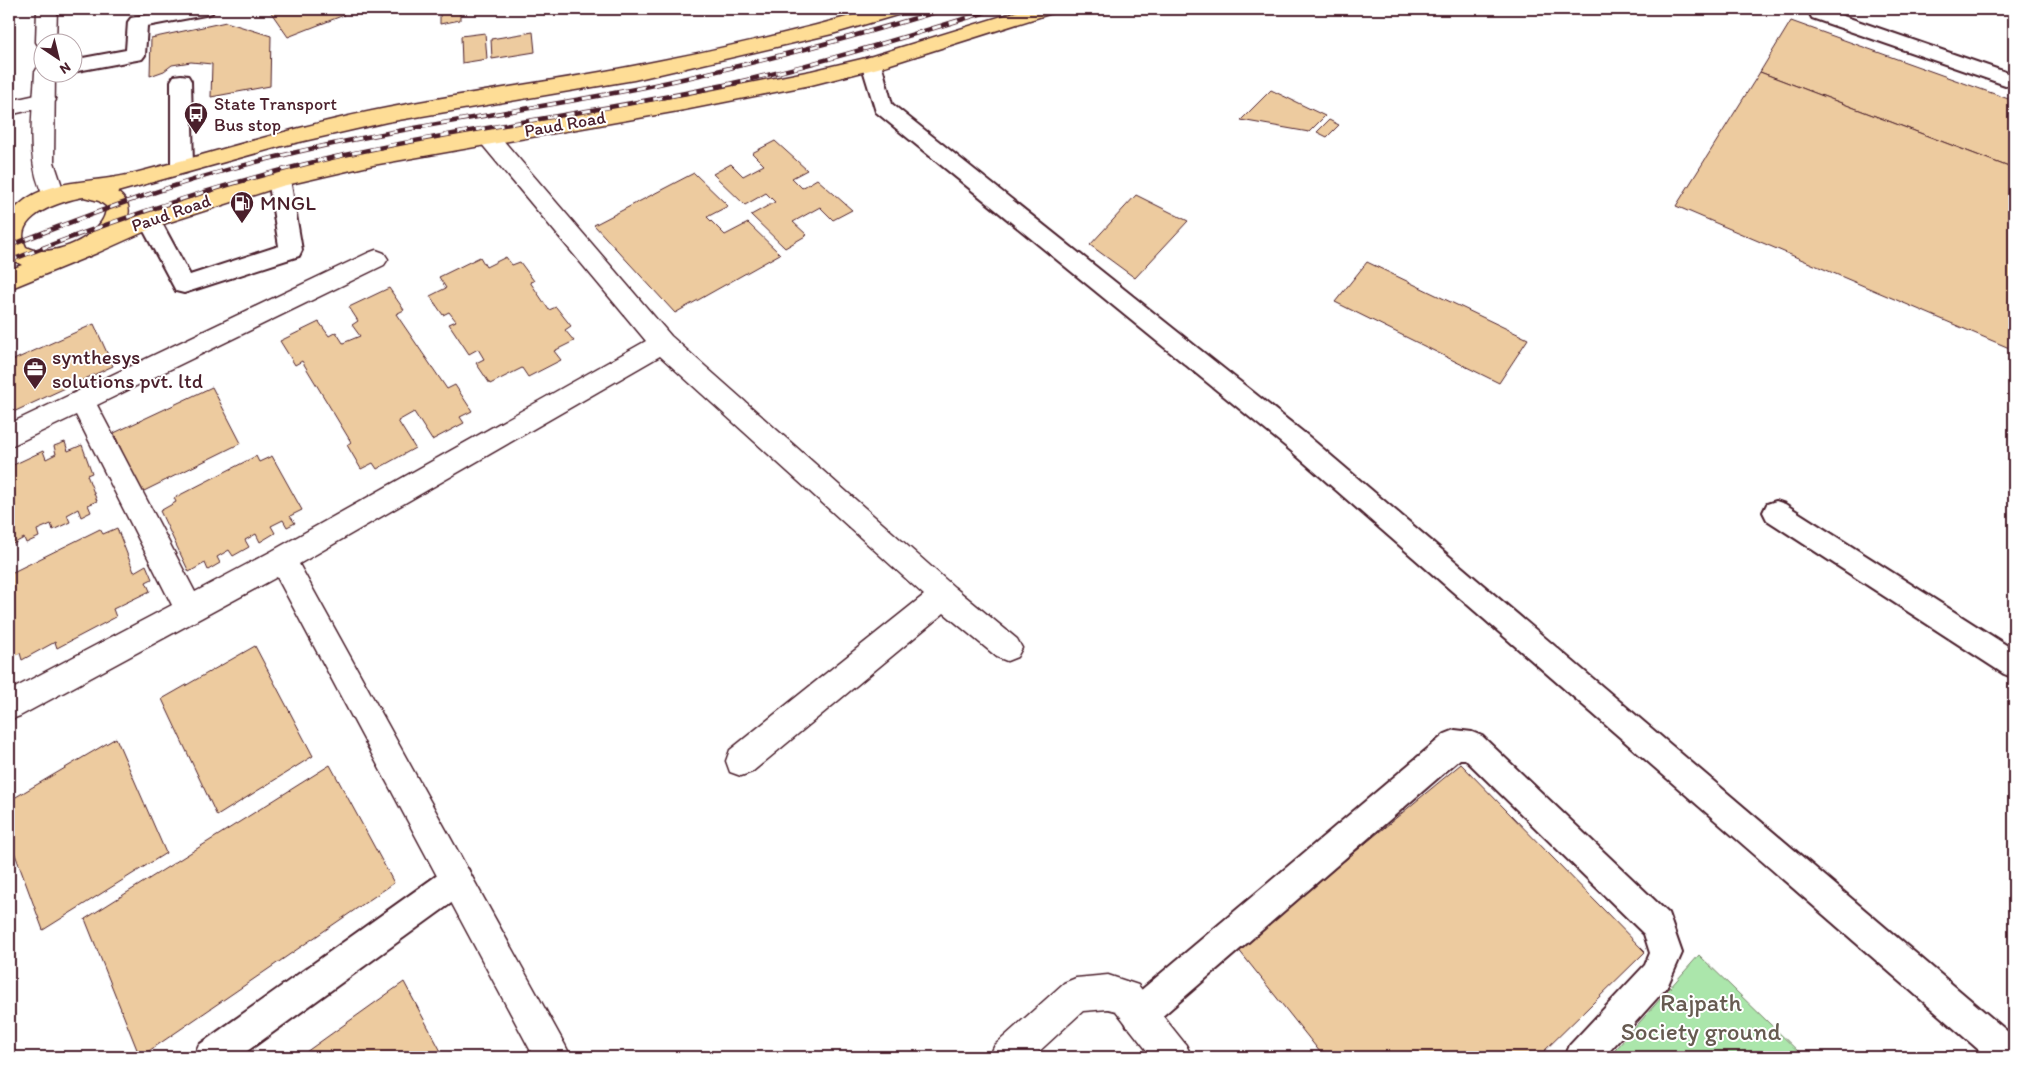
<svg xmlns="http://www.w3.org/2000/svg" width="2023" height="1066" font-family="Itim,sans-serif">
<style>
.green{fill:#abe6ab;stroke:#7a826b}
.building{fill:#edcb9f;stroke:#4a1f2b}
.lines{fill:none;stroke-linecap:round;stroke-linejoin:round}
.service-casing{stroke:#4a1f2b;stroke-width:4}
.minor-casing{stroke:#4a1f2b;stroke-width:3}
.tertiary-casing{stroke:#4a1f2b;stroke-width:3}
.primary-casing{stroke:#4a1f2b;stroke-width:3}
.service{fill:#fff;fill-rule:evenodd}
.minor{fill:#fff;fill-rule:evenodd}
.tertiary{fill:#fff;fill-rule:evenodd}
.primary{fill:#fedd96;fill-rule:evenodd}
.rail-casing{stroke:#4a1f2b;stroke-width:4.5}
.rail{stroke:#fff;stroke-width:3;stroke-dasharray:9;stroke-linecap:butt}
.labels{text-anchor:middle;stroke-width:4;stroke-linejoin:round;paint-order:stroke}
.far-poi-label{font-size:18px;fill:#4a1f2b;stroke:#fff;text-anchor:start}
.far-street-label{font-size:18px;fill:#4a1f2b;stroke:#fff}
.poi-label{font-size:21px;fill:#4a1f2b;stroke:#fff;text-anchor:start}
.near-park-label{font-size:25px;fill:#675b51;stroke:#fff}
</style>
<rect width="100%" height="100%" fill="#fff"/>
<filter id="ink" filterUnits="userSpaceOnUse"><feTurbulence type="fractalNoise" baseFrequency=".02" numOctaves="2"/><feDisplacementMap in="SourceGraphic" scale="10" xChannelSelector="R" yChannelSelector="G"/><feConvolveMatrix kernelMatrix="1 2 1 2 8 2 1 2 1" color-interpolation-filters="sRGB"/></filter>
<g filter="url(#ink)">
<path class="green" d="M1699,955L1804,1057H1609Z"/>
<g class="building">
<path d="M277,9H339L344,15L288,37L270,11Z"/>
<path d="M440,9H460V20L440,24Z"/>
<path d="M1791,21L2014,101V169L1760,72Z"/>
<path d="M226,22L271,36L270,86L211,97L212,64L191,62L172,65L164,71L150,76L151,38Z"/>
<path d="M533,32L535,52L492,59L491,39Z"/>
<path d="M485,33L487,59L462,63L461,36Z"/>
<path d="M1760,72L2014,169V350L1676,206Z"/>
<path d="M1271,90L1325,116L1309,132L1241,120Z"/>
<path d="M1329,120L1339,125L1327,137L1317,132Z"/>
<path d="M775,141L807,170L792,178L802,188L817,179L852,210L833,220L820,207L793,222L807,235L785,248L751,215L775,202L766,193L745,205L713,174L731,164L743,176L764,165L752,153Z"/>
<path d="M694,173L728,206L707,217L725,235L748,223L780,254L675,313L594,225Z"/>
<path d="M1136,195L1188,221L1135,278L1090,245Z"/>
<path d="M480,257L486,267L506,257L512,265L520,262L534,281L530,282L549,310L556,307L571,326L565,330L574,341L554,351L561,360L528,377L522,368L490,384L476,363L484,359L478,349L469,354L449,324L456,321L449,312L443,315L430,296L446,288L439,277Z"/>
<path d="M1367,262L1528,339L1499,383L1335,302Z"/>
<path d="M389,288L404,310L396,314L447,389L455,385L472,411L460,417L464,423L432,440L414,412L398,421L415,448L377,469L373,463L361,469L347,445L351,442L302,361L295,365L280,341L319,322L329,336L336,332L343,343L360,336L352,325L358,321L349,307Z"/>
<path d="M94,324L113,366L9,414V362Z"/>
<path d="M212,387L241,443L140,493L114,433Z"/>
<path d="M65,442L68,451L82,445L92,473L87,475L97,501L88,505L91,512L81,517L78,509L67,515L70,522L53,530L51,524L37,530L39,537L26,543L24,538L9,546V467L43,451L46,459L56,454L54,446Z"/>
<path d="M256,456L259,462L272,456L302,510L290,516L295,523L287,527L283,520L271,526L275,533L260,542L256,534L245,540L249,547L233,556L229,550L217,557L220,563L208,570L205,563L189,572L160,511L176,502L174,498Z"/>
<path d="M117,528L134,572L146,565L152,579L146,582L150,591L113,609L116,617L57,648L55,642L22,660L20,653L9,659V584L12,582L9,574L100,529L103,534Z"/>
<path d="M255,646L313,756L217,816L162,699Z"/>
<path d="M116,738L166,853L43,930L9,838V801Z"/>
<path d="M1461,764L1645,952L1538,1057H1324L1238,949Z"/>
<path d="M330,765L394,883L140,1057L85,919Z"/>
<path d="M404,982L444,1057H299Z"/>
</g>
<g class="lines">
<g class="service-casing">
<g id="service">
<path d="M176,9H214L212,13L205,15L147,26L145,55L142,59L72,72V60L126,50L128,22L131,18Z"/>
<path d="M1817,9L1826,10L2014,75V88L1812,18L1810,14L1812,10Z"/>
<path d="M871,57L878,59L881,63L892,104L1308,436L2014,1037V1057H1987L1290,450L876,112L861,63L864,59Z"/>
<path d="M181,75L188,76L191,81L193,166L189,171L182,173L175,171L171,166V81L174,76Z"/>
<path d="M279,172L287,174L290,179L302,250L299,256L184,293L176,291L138,220L141,214L149,212L157,214L190,275L279,246L268,179L271,174Z"/>
<path d="M1776,501L1785,504L2014,650V678L2004,674L1767,520L1763,512L1767,504Z"/>
<path d="M1455,730L1472,732L1482,736L1668,913L1682,953L1667,987L1604,1057H1565L1570,1045L1645,965L1650,953L1644,934L1465,759H1460L1151,1026L1139,1031L1127,1026L1122,1014L1127,1002L1445,734Z"/>
<path d="M457,864L468,869L473,880L468,891L239,1057H194L199,1045L446,869Z"/>
</g>
</g>
<g class="minor-casing">
<g id="minor">
<path d="M45,93L52,95L56,100L52,105L9,115V101Z"/>
<path d="M488,130L496,132L671,336L954,587L1017,639L1022,648L1017,657L1007,661L997,657L944,613L752,772L741,776L730,772L726,761L730,750L924,595L660,356L299,564L565,1045L571,1057H534L277,577L20,716L9,720V691L172,605L76,415L9,447V424L368,253L376,250L384,253L388,259L384,265L97,405L195,592L272,551L646,341L480,142L477,137L480,132Z"/>
<path d="M1108,975L1138,985L1186,1045L1192,1057H1152L1116,1011L1108,1009L1083,1011L1033,1057H989L995,1045L1064,983L1076,978Z"/>
</g>
</g>
<g class="tertiary-casing">
<g id="tertiary">
<path d="M37,9H57L56,42H42V47H39L36,42Z"/>
<path d="M42,66V72H55L54,162L65,195L62,201L54,203L46,201C24,163 33,114 35,72L38,67Z"/>
</g>
</g>
<g class="primary-casing">
<path id="primary" d="M876,9H907L904,13L832,34L634,80L387,122L282,146L117,192C128,200 132,209 126,221L141,214L279,171L373,149L684,96L811,71L866,58L1025,9H1055L1052,13L878,68L811,85L684,110L373,165L282,186L157,226L97,253L9,289V270L22,265L9,258C9,239 4,218 19,205C47,179 92,183 127,175C214,153 299,125 387,108C468,92 551,82 633,66C713,51 798,31 876,9ZM84,197L99,201L106,206C108,235 50,261 26,247C10,216 64,200 84,197Z"/>
</g>
<use href="#service" class="service"/>
<use href="#minor" class="minor"/>
<use href="#tertiary" class="tertiary"/>
<use href="#primary" class="primary"/>
<g class="rail-casing">
<g id="rail">
<path d="M9,246C95,212 182,180 272,158C395,127 521,112 645,87C746,66 847,39 946,9"/>
<path d="M9,261C114,220 221,183 331,158C463,128 597,113 729,84C819,64 908,36 996,9"/>
</g>
</g>
<use href="#rail" class="rail"/>
</g>
</g>
<defs>
<g id="bus-pin" transform="scale(1.25)"><path d="M0 17L-7.5 6A9.5 9.5 0 1 1 7.5 6Z" fill="#4a1f2b" stroke="#fff"/><path d="M-5-6H5V4H4V6H2V4H-2V6H-4V4H-5ZM-3.5-4V0h7V-4ZM-3.5 1.2v1.5H-2V1.2ZM2 1.2v1.5H3.5V1.2Z" fill="#fff"/></g>
<g id="fuel-pin" transform="scale(1.25)"><path d="M0 17L-7.5 6A9.5 9.5 0 1 1 7.5 6Z" fill="#4a1f2b" stroke="#fff"/><path d="M-5.5-6h7V0h2V4h1.3V-2.5L3-4.5l.8-.8L6-3V5H2.5V1h-1V6h-7ZM-4.2-4.7v3.2H.2V-4.7Z" fill="#fff"/></g>
<g id="office-pin" transform="scale(1.25)"><path d="M0 17L-7.5 6A9.5 9.5 0 1 1 7.5 6Z" fill="#4a1f2b" stroke="#fff"/><path d="M-6-3h4V-5.5h4V-3h4V5H-6ZM-1-4.5V-3h2v-1.5ZM-6 0V1H6V0Z" fill="#fff"/></g>
</defs>
<g fill-rule="evenodd">
<use href="#bus-pin" x="196" y="114"/>
<use href="#fuel-pin" x="242" y="203"/>
<use href="#office-pin" x="35" y="369"/>
</g>
<g class="labels">
<g class="far-poi-label">
<text x="214" y="110">State Transport<tspan x="214" dy="21">Bus stop</tspan></text>
</g>
<g class="far-street-label">
<text transform="translate(565 124) rotate(-10)" y="6">Paud Road</text>
<text transform="translate(171 213) rotate(-19)" y="6">Paud Road</text>
</g>
<g class="poi-label">
<text x="260" y="210">MNGL</text>
<text x="52" y="364">synthesys<tspan x="52" dy="24">solutions pvt. ltd</tspan></text>
</g>
<g class="near-park-label">
<text x="1701" y="1011">Rajpath<tspan x="1701" dy="29">Society ground</tspan></text>
</g>
</g>
<rect width="2023" height="1066" fill="none" stroke="#fff" stroke-width="30"/>
<rect x="15" y="15" width="1993" height="1036" fill="none" stroke="#4a1f2b" stroke-width="2" filter="url(#ink)"/>
<g transform="translate(58 58) rotate(145)"><circle r="24" fill="#ffffff" stroke="#b7a5aa"/>
<path d="M0-4L9 19L0 12L-9 19Z" fill="#4a1f2b"/>
<text y="-8" font-size="14" font-weight="bold" text-anchor="middle" fill="#4a1f2b">N</text>
</g>
</svg>
